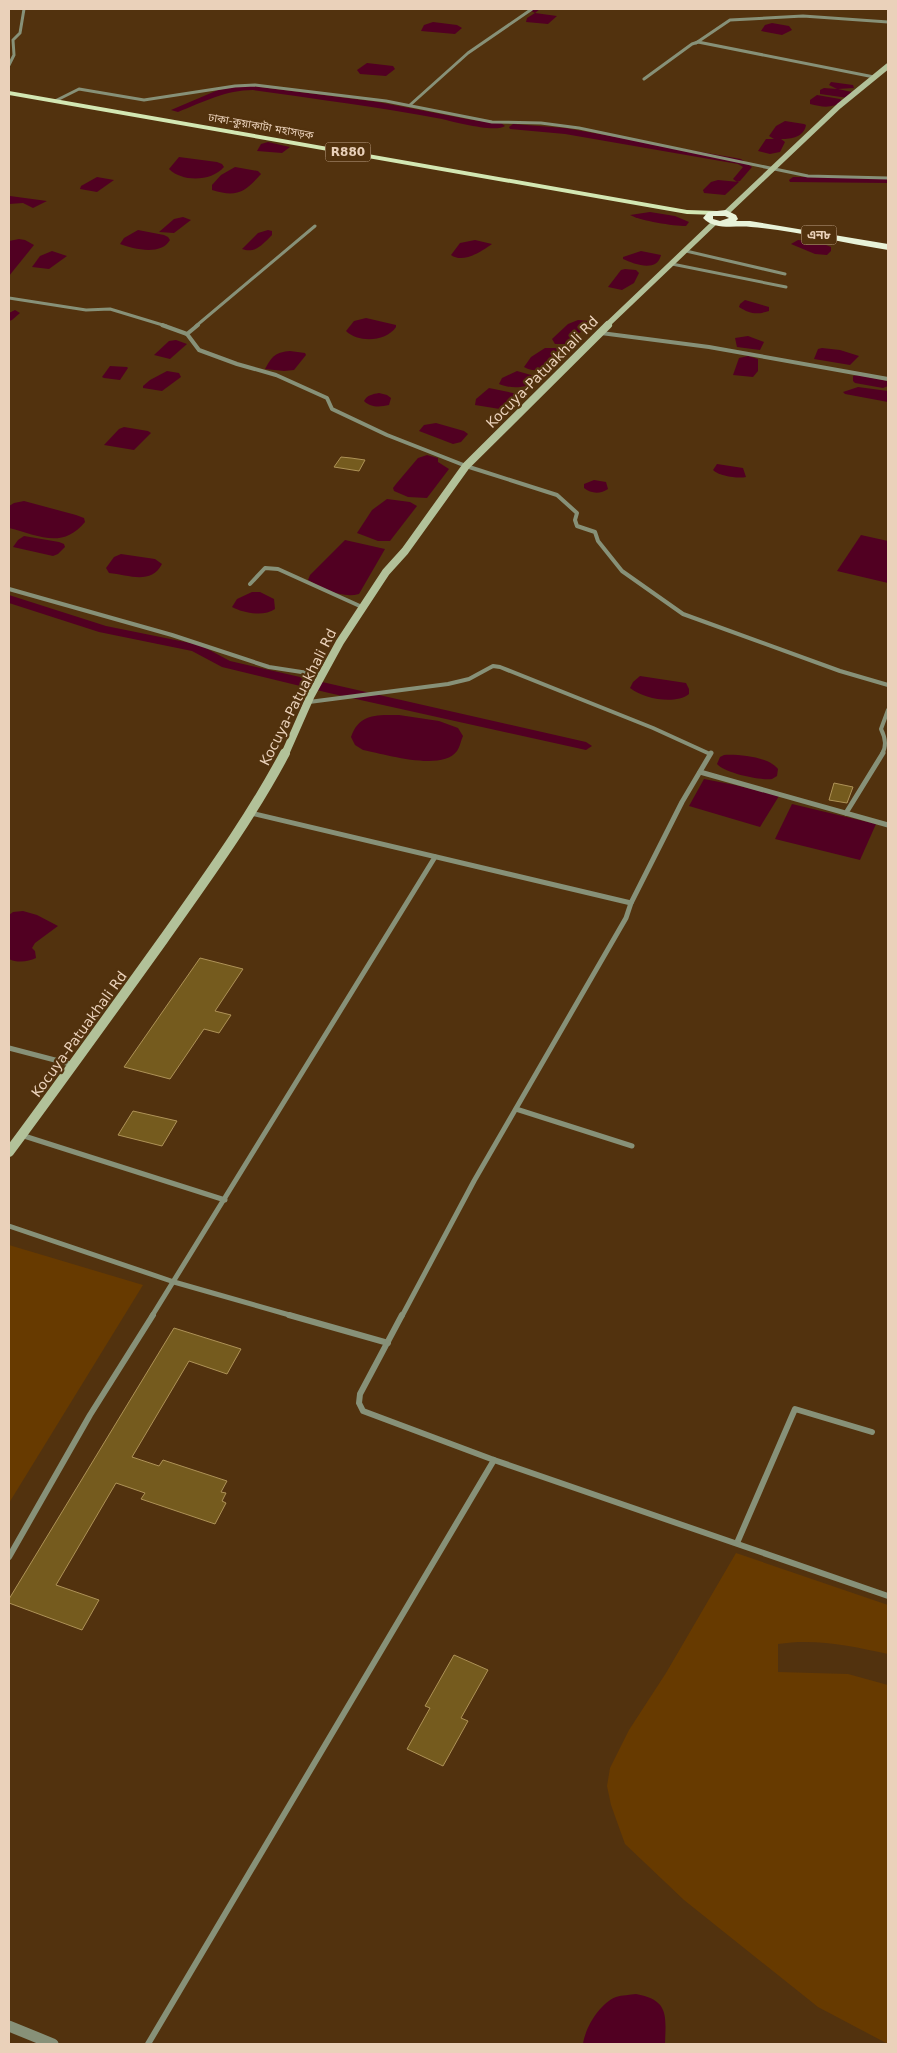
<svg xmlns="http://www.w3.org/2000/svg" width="897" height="2053" font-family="'DejaVu Sans','Noto Sans Bengali',sans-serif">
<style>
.green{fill:#673a00}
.water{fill:#510022}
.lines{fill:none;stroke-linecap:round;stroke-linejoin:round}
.canal{fill:#510022;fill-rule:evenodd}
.building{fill:#755b1e;stroke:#ae9257}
.minor-far3{stroke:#879178;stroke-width:3}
.minor-far2{stroke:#879178;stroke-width:4}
.minor-far1{stroke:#879178;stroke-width:5}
.minor{stroke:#879178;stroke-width:6}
.tertiary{stroke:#879178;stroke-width:11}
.secondary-far2{stroke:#b2c199;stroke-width:5.5}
.secondary-far1{stroke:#b2c199;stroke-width:8}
.secondary{stroke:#b2c199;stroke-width:10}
.primary{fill:#d3e7b3;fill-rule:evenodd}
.trunk{fill:#e8f2d8;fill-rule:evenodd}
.labels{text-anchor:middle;stroke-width:4.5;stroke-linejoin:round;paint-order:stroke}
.far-street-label{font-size:11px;fill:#ead1ba;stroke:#52320e}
.shield{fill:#52320e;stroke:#bca186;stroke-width:1}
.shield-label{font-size:12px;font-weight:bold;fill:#ead1ba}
.street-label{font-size:14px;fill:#ead1ba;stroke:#52320e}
</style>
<rect width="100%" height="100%" fill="#52320e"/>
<g class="green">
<path d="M9,1245L143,1285L9,1503Z"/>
<path d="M736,1553L888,1605V1654C852,1646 815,1638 778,1644V1672L848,1674L888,1685V2044L818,2007L684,1900L625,1844L611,1805L607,1786L610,1768L629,1730L666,1673Z"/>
</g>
<g class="water">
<path d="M535,13L557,16L548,24L526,22L527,18Z"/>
<path d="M433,22L457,25L462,28L455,34L421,31L424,25Z"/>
<path d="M772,23L789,26L792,30L782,35L761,31L765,25Z"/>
<path d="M367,63L393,66L395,69L386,76L360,74L357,70Z"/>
<path d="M831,82L853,85L854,88L838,89L852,92L848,98L820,94V90L824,88L837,89L829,85Z"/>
<path d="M817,95L840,99L842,101C832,109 822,107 810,104V100Z"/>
<path d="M785,121L804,124L806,125C804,137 792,139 781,139L785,142L780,152L770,154L758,151L766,139H774L769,136L776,126Z"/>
<path d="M268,142L290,147L282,153L257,151L261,144Z"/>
<path d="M179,157L217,162L222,164L224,167C211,182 182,182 169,169Z"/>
<path d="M235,167L258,171L261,174C245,192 237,198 212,190V185L221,175Z"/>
<path d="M97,177L114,180L97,192L80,189L81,186Z"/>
<path d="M718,180L739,182L725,195L704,193L703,190L711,182Z"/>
<path d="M10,196L47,201L33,208L23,203L9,204Z"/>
<path d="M650,212L675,216L689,222L686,226C673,226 641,221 630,215Z"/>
<path d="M183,217L191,220L174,233L159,232L174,219Z"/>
<path d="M138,230L164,235L168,237L170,240C161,256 133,249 120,244L124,238Z"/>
<path d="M268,230L272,231V235C263,244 255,254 242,249L258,233Z"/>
<path d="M19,239L25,240L34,245L9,276V241Z"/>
<path d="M475,240L492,244C482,251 463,264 451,255L460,243Z"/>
<path d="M798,240L821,243L831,247V251L827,255L815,254L791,244Z"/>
<path d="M52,251L67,256L49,269L32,267L40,256Z"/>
<path d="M641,251L661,255C657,273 634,264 623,259V257Z"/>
<path d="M625,269L636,270L639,273L634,283L622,290L608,287L621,270Z"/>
<path d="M745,300L769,307V311C757,315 750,314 739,307L740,304Z"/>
<path d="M366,318L396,325V327C386,342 358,343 346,331L354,321Z"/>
<path d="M578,320L588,321L586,327L567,344H555L552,339L568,324Z"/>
<path d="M748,336L764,342L760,350L737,347L735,338Z"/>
<path d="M176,340L187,344L170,359L154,355L169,341Z"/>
<path d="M545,348H559L561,350V354C549,365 540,376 524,367L531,357Z"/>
<path d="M822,348L840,350L859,356L850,365L814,359L818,349Z"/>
<path d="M290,351L305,353L306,355L294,370L284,371L265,369C272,356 276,352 290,351Z"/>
<path d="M748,356L758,359V371L753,377L733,375L739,358Z"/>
<path d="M110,366L127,367L128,368L120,380L104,378L102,377Z"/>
<path d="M167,371L179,373L181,377L162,391L143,388V386L150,380Z"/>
<path d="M517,371L531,375L537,379C528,389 511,389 499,384L502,378Z"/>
<path d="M858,375L888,381V386L883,388L855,383L853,381V376Z"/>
<path d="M858,387L888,391V402L845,394L843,392Z"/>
<path d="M489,388L518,394L519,396L506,410L475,405L476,399Z"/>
<path d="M379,393L387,395L391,398L389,405C380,407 371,408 364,401C367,395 373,394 379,393Z"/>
<path d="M436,423L464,431L468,434L461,442L453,444L419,431L424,425Z"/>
<path d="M124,427L148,431L151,433L134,450L104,445L119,429Z"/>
<path d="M427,455L438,458V462L449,469L427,498L408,497L394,491L393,488L396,484L418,458Z"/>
<path d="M717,464L743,468L746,477C738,479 719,476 713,470Z"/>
<path d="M594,480L606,482L608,489C601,494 591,494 584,488V484Z"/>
<path d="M387,499L410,502L417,506L390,541H378L357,533L372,510Z"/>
<path d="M24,501L76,515L84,518L85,522C62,550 38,535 9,528V506L14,503Z"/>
<path d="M861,535L888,541V583L837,571Z"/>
<path d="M24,536L59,542L64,544L65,547L58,554L53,556L13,547L18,540Z"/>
<path d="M345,540L385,549L359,594C342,599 323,588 308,580L310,575Z"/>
<path d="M121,554L155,559L162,564C151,585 129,575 109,573L106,568L114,557Z"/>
<path d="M252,592H260L274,599L275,609C264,617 243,613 232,607L237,599Z"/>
<path d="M640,676L686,683L689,689V694C675,705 644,699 630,688L633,682Z"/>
<path d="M399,715L439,721L458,728L463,736C461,740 460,747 457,751C442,772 384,754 363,750L355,745L351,737C359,713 378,715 399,715Z"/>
<path d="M724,755C739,754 769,757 778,769L777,776L772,779C762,781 724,773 717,764L720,757Z"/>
<path d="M704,779L735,785L779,796L760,827L689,806Z"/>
<path d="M792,804L876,824L860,860L775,839Z"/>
<path d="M23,911L37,915L58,926L35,943L32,948L35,951L36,958C28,962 17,963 9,959V915L13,912Z"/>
<path d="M636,1994C669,2000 666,2015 665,2044H583C585,2028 600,2003 616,1997C622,1995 630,1995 636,1994Z"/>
</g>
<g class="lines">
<g class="canal">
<path d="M532,9H540L535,13L531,11Z"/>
<path d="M239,86H253L378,102L472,120L501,123L505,126C496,133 454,122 442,119C379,107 316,99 253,90C226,90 203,102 178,112L171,110L218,90Z"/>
<path d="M513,124L565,128L741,159L752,167L740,181L737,182L733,179L743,167L738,164L565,134L510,129L509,127Z"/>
<path d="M793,177H888V183L790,182L789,180Z"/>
<path d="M15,310L20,313L12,320L9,321V313Z"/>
<path d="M9,595L106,626L200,645L230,661L586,742L592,746L586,750L329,693L222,667L192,651L99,632L9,603Z"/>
</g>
</g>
<g class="building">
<path d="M341,457L351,458L365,460L359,471L334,467Z"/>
<path d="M834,783L853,787L847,803L829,800Z"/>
<path d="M200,958L243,969L215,1011L231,1015L219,1033L204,1029L170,1079L124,1067Z"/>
<path d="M133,1111L177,1121L162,1146L118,1135Z"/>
<path d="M174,1328L241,1349L227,1374L189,1361L132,1457L159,1466L163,1460L227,1481L221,1492L226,1493L222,1501L226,1503L215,1524L141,1499L145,1493L116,1483L56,1585L99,1600L82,1630L9,1603V1599Z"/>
<path d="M454,1655L488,1670L461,1718L468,1721L443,1766L407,1749L430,1708L425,1706Z"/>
</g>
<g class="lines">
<g class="minor-far3">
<path d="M696,43L730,20L803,16L888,22"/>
<path d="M9,65L14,55L13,40L20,33L24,9"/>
<path d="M644,79L692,44L698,42L874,77"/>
<path d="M55,101L79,89L144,100L235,86L255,85L386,101L492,122L541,123L579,128L808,176L888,178"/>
<path d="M410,105L468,53L532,9"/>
<path d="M686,251L785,274"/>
<path d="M672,264L786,287"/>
<path d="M9,298L86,310L110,309L166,326"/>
<path d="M196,326L315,226"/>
</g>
<g class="minor-far2">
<path d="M162,325L187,334L198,325"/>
<path d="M601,333L709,347L888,379"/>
<path d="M187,334L199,350L237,364L276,375L327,398L332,409L387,435L466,466L557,495L577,513L575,520L577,526L595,532L598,541L622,571L683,614L840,671L888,685"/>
<path d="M250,584L265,568L278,569L362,607"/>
<path d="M9,589L172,635L269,667L321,675"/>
<path d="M309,702L448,684L469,679L493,666L500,667L653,728L710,754"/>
<path d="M882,754C887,746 885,737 881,729L888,710"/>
</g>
<g class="minor-far1">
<path d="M700,772L888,825"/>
<path d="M251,813L631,903"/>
<path d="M846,813L883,753"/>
<path d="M9,1048L74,1065"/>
<path d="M516,1109L632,1146"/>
<path d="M21,1135L225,1200"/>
<path d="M9,1226L174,1282L293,1316"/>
<path d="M152,1316L435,857"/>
<path d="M402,1316L474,1181L626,918L631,903L682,802L711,753"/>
</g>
<g class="minor">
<path d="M289,1315L388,1343"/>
<path d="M402,1315L360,1394L359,1403L363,1411L494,1460L888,1596"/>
<path d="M737,1543L795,1409L872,1432"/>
<path d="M9,1557L90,1415L153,1315"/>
<path d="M148,2044L494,1460"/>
</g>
<path class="tertiary" d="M9,2026L53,2044"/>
<g class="secondary-far2">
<path d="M726,213L839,106L888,66"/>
<path d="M606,326L714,223"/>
</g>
<path class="secondary-far1" d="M285,754L311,695L340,642L386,572L405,551L466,466L608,325"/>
<path class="secondary" d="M9,1152C61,1082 112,1011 163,940C206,879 250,819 285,753"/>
<path class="primary" d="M9,91L687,210L717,211L721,213L717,215L687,214L9,95Z"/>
<path class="trunk" d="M726,210L736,215L738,219L736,221H750L888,244V250C842,243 797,231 751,227C735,225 715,231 703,218L708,212ZM713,216H725L729,218L720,221L713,219Z"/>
</g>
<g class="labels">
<g class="far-street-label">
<text transform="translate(261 126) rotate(10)" y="4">ঢাকা-কুয়াকাটা মহাসড়ক</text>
</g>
<g class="shield">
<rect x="325.5" y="142.5" width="45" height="19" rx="4"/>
<rect x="801.5" y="225.5" width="35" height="19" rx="4"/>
</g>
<g class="shield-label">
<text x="348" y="156">R880</text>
<text x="819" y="239">এন৮</text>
</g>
<g class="street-label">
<text transform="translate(542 372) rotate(-45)" y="5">Kocuya-Patuakhali Rd</text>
<text transform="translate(298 697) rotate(-63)" y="5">Kocuya-Patuakhali Rd</text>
<text transform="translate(79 1034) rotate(-54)" y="5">Kocuya-Patuakhali Rd</text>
</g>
</g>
<rect width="897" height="2053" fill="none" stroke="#ead1ba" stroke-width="20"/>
</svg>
